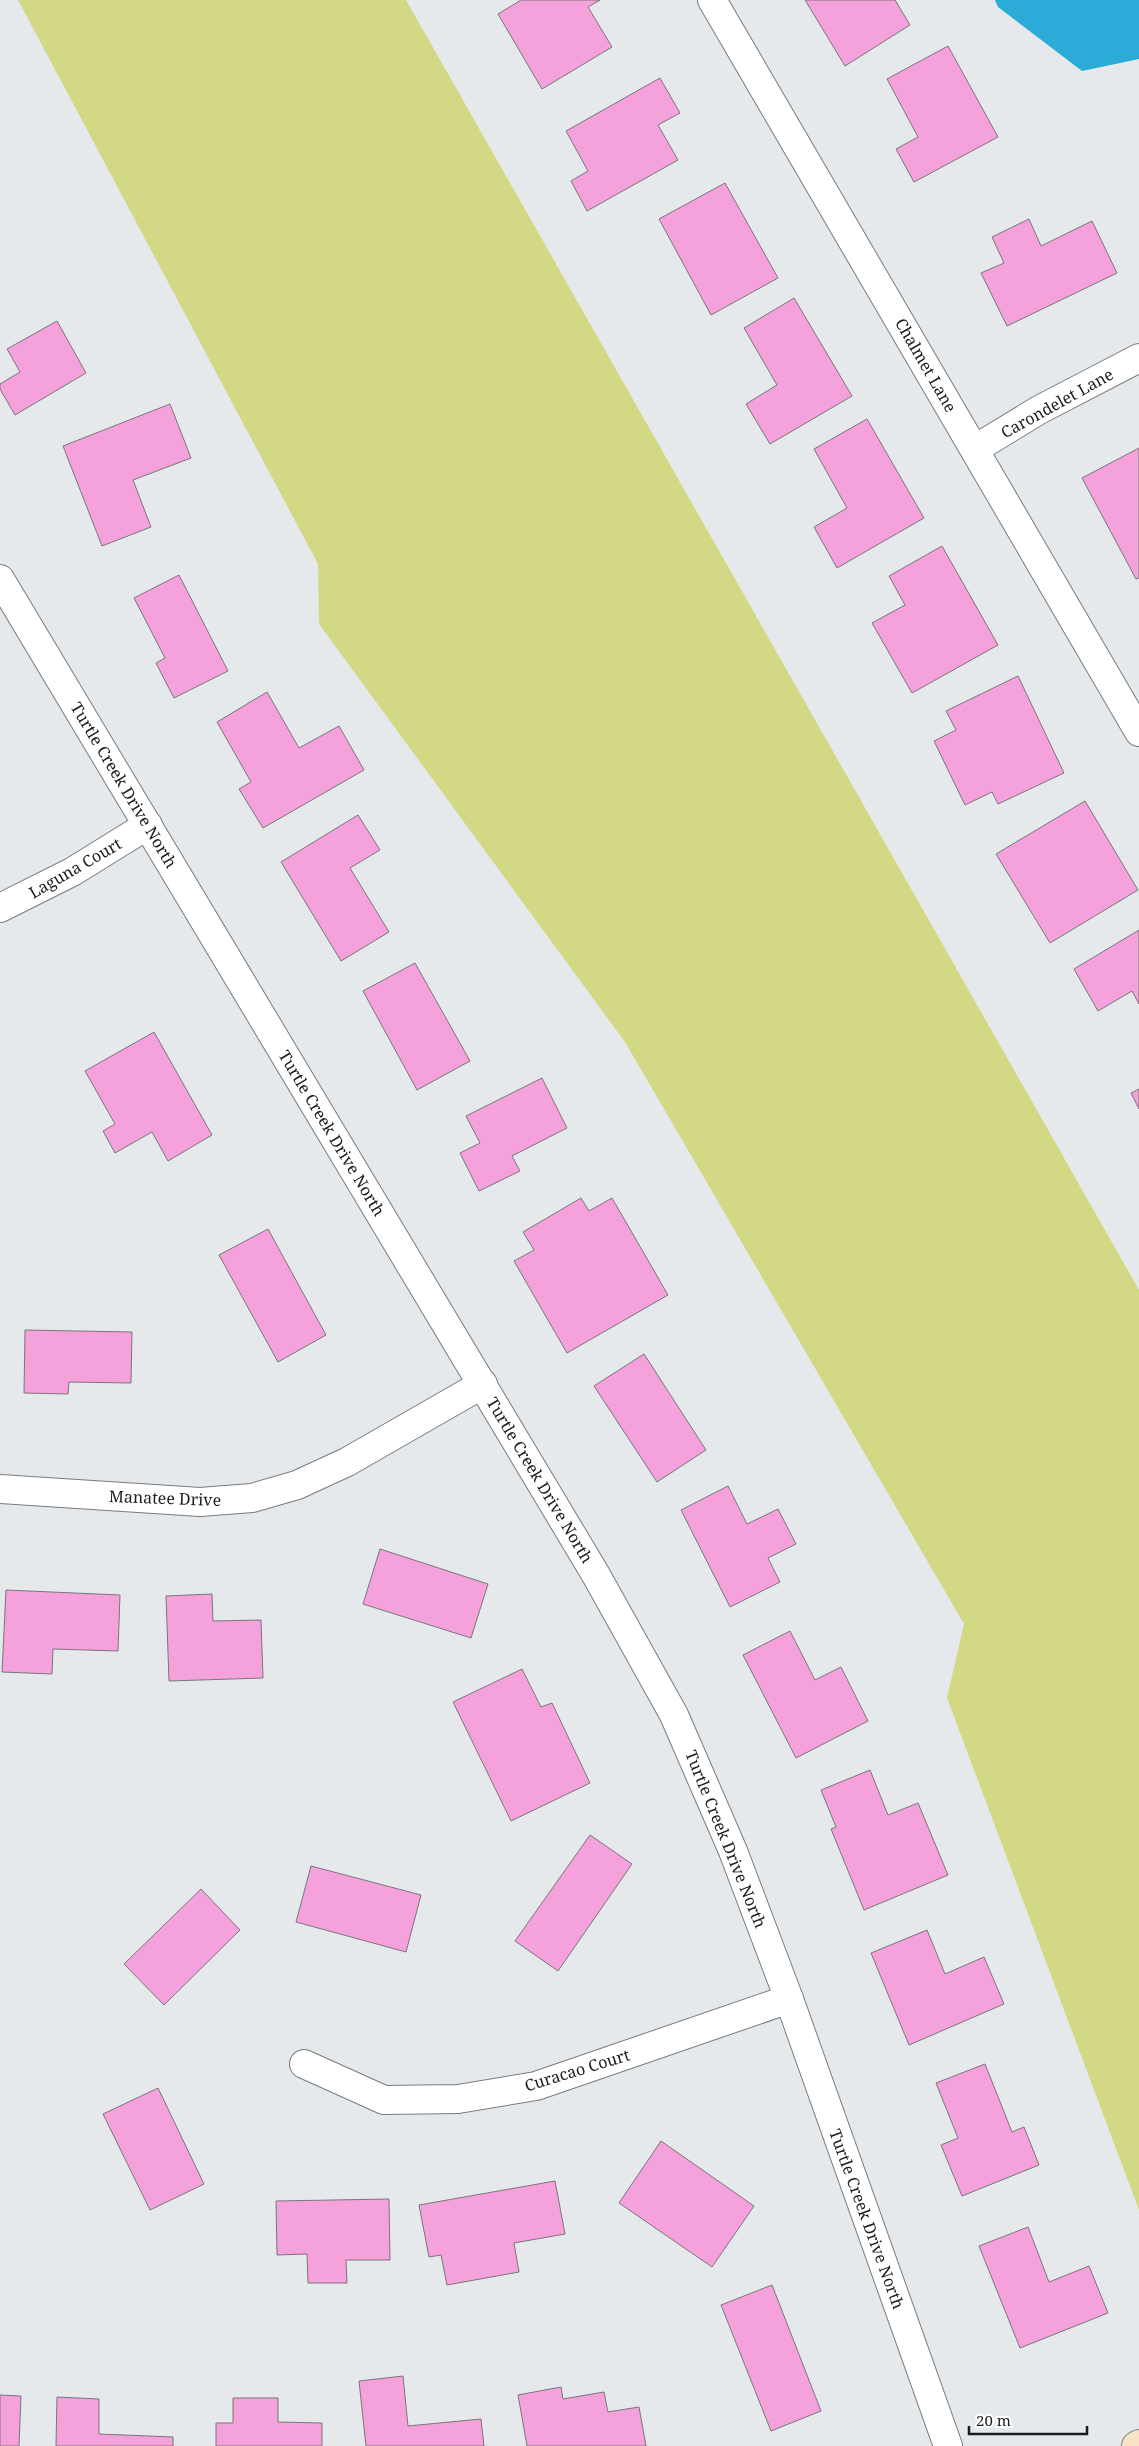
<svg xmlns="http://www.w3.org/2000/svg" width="1139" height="2446" font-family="'Noto Serif',serif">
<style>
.green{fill:#d2d884}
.water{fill:#2babd8}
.building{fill:#f4a1dc;stroke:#7a7679}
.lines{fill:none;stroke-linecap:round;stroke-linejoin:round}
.street-casing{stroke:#787c7e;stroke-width:30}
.secondary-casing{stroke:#787c7e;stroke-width:30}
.street{stroke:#fff;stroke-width:28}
.secondary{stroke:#f8e4c4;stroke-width:28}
.labels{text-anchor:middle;stroke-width:4.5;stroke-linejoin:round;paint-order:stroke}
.street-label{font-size:16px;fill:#1a1c1d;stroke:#fff}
</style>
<rect width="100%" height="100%" fill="#e5e9ec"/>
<path class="green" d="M18,0H406L1139,1290V2210L947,1698L964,1624L625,1042L319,624L318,564Z"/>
<path class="water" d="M995,0H1139V59L1082,71L998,7Z"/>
<g class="building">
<path d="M521,0H600L588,7L612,47L542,89L498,14Z"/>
<path d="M805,0H895L910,25L845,66Z"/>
<path d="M948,46L998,137L914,182L896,149L918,137L887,79Z"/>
<path d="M660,78L680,113L658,125L678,160L587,211L571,181L588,171L566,131Z"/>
<path d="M725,183L778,278L711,315L659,219Z"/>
<path d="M1029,219L1041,246L1092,221L1117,273L1007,326L981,273L1004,263L992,237Z"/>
<path d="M794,298L852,396L770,444L746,404L777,385L744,328Z"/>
<path d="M57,321L86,373L15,415L0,389V384L20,372L7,349Z"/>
<path d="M170,404L191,458L133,480L151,527L102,546L63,446Z"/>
<path d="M867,419L924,518L837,568L814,527L847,508L814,449Z"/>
<path d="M1139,448V578L1136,579L1082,478Z"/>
<path d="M942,546L998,645L912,693L872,623L905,605L889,576Z"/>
<path d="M179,575L228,671L174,698L156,663L165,658L134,598Z"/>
<path d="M1018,676L1064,773L998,804L992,792L965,805L934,741L956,730L946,711Z"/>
<path d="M267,692L299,748L339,726L364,770L263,828L239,789L251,782L217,722Z"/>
<path d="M1085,801L1138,890L1050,943L996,854Z"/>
<path d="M358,815L380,850L350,868L389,932L341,961L281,862Z"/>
<path d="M1139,930V1004L1132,991L1098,1011L1074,969Z"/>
<path d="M415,963L470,1061L417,1090L363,991Z"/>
<path d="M154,1032L212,1135L168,1161L152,1132L115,1153L103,1131L115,1124L85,1071Z"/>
<path d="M542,1078L567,1128L512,1156L520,1171L479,1191L460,1153L480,1143L466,1116Z"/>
<path d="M1139,1089V1109L1131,1093Z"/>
<path d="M581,1198L589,1211L612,1198L668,1295L567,1353L514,1261L534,1250L523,1232Z"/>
<path d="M268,1229L326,1335L278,1362L219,1255Z"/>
<path d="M25,1330L132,1332L131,1383L69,1382L68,1394L24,1393Z"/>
<path d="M644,1354L706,1450L657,1482L594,1386Z"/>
<path d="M728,1486L747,1524L778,1509L796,1544L768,1558L780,1582L730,1607L681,1510Z"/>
<path d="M380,1549L488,1584L471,1638L363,1604Z"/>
<path d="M6,1590L120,1595L118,1651L53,1649L52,1674L2,1672Z"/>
<path d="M212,1594L213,1621L261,1620L263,1678L169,1681L166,1596Z"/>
<path d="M790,1631L815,1680L841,1667L868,1721L796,1758L743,1655Z"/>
<path d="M522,1669L541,1707L552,1703L590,1783L511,1821L453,1702Z"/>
<path d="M870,1770L888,1815L918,1803L948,1875L864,1910L831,1829L836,1827L821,1790Z"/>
<path d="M590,1835L632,1864L558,1971L515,1941Z"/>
<path d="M311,1866L421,1895L406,1952L296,1922Z"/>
<path d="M201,1889L240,1930L164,2005L124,1964Z"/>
<path d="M927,1930L945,1974L984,1957L1004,2004L909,2045L871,1953Z"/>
<path d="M985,2064L1012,2132L1024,2127L1039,2165L962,2196L941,2145L958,2138L936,2083Z"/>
<path d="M158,2088L204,2184L150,2210L103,2114Z"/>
<path d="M661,2141L754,2206L712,2267L619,2203Z"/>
<path d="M555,2181L565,2234L514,2243L519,2272L447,2285L441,2255L429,2257L419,2205Z"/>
<path d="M389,2199L390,2260H346L347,2283H308L307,2254L277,2255L276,2201Z"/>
<path d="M1028,2227L1049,2282L1089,2266L1108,2313L1020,2348L979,2246Z"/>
<path d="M772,2285L821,2411L771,2431L721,2305Z"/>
<path d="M403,2376L408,2426L481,2419L484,2446H366L359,2381Z"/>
<path d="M561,2387L563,2399L604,2392L608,2412L639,2407L646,2446H527L518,2395Z"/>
<path d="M0,2395L21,2396L19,2446H0Z"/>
<path d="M57,2397L99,2399V2434L173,2437V2446H56Z"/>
<path d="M233,2398H278V2422L322,2423V2446H216V2423H233Z"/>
</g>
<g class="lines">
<g class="street-casing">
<g id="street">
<path d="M712,0L1139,732"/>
<path d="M975,449L1039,410L1139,358"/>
<path d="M0,579L596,1575L674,1715L733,1851L789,1999L948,2446"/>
<path d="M0,908L72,872L148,825"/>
<path d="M0,1489L200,1502L252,1498L297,1485L347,1462L483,1384"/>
<path d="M304,2064L384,2100L458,2099L536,2086L789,1999"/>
</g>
</g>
<g class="secondary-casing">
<path id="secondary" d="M1136,2446L1139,2444"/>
</g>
<use href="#street" class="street"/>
<use href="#secondary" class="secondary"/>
</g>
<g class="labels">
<g class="street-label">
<text transform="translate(926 365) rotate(60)" y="6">Chalmet Lane</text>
<text transform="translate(1057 403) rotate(-29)" y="6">Carondelet Lane</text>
<text transform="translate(124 785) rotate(59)" y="6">Turtle Creek Drive North</text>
<text transform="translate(75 868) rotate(-30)" y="6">Laguna Court</text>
<text transform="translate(332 1133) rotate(59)" y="6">Turtle Creek Drive North</text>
<text transform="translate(540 1480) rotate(59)" y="6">Turtle Creek Drive North</text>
<text transform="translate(165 1498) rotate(2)" y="6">Manatee Drive</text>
<text transform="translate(726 1839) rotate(68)" y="6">Turtle Creek Drive North</text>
<text transform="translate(577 2070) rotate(-17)" y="6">Curacao Court</text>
<text transform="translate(867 2219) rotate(70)" y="6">Turtle Creek Drive North</text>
</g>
</g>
<path d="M969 2426v8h118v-8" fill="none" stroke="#1a1c1d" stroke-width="2.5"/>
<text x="976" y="2426" font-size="15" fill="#1a1c1d" stroke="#ffffff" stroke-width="4" paint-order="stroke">20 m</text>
</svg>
